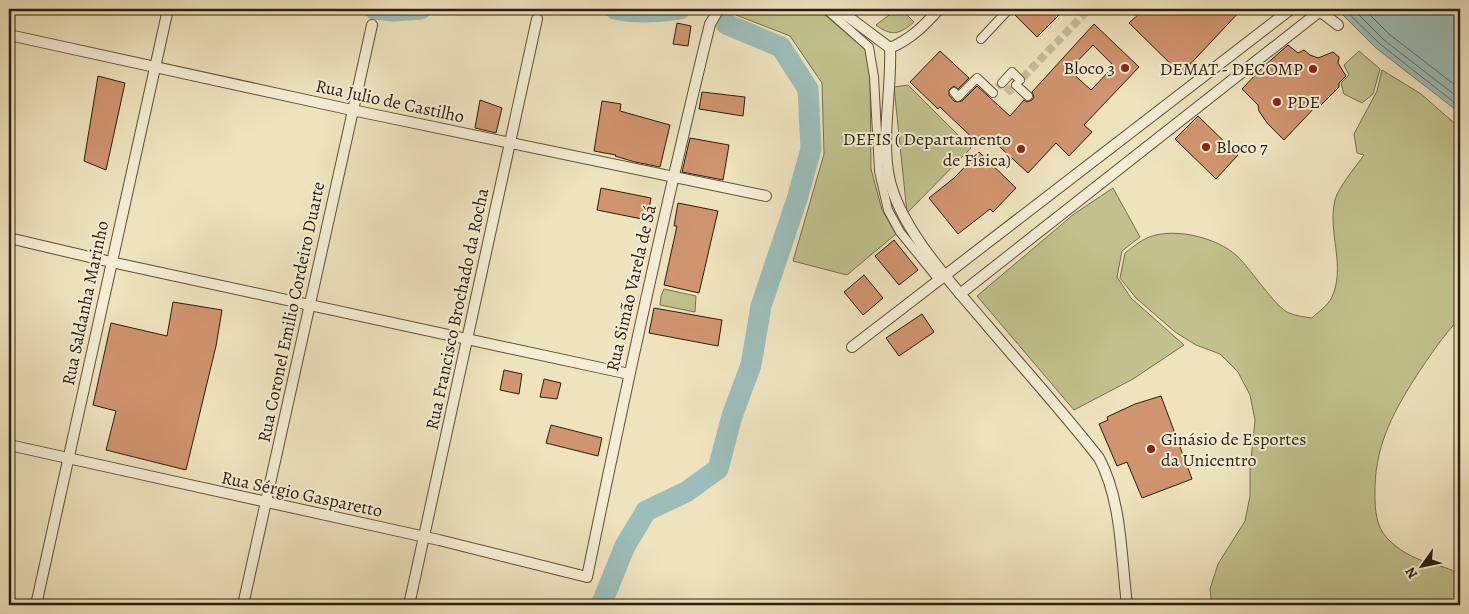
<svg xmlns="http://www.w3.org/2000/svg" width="1469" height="614" font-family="Alegreya,serif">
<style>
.green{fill:#c0c18c;stroke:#76704e}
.water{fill:#9cbdb9;stroke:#6f7d75}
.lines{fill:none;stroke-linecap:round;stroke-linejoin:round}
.shore{stroke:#646e64;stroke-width:1}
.river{stroke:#9cbdb9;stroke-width:21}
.building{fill:#d0946e;stroke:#2b1e10;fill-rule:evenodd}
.pedestrian-tunnel{stroke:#c7bc9a;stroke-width:8;stroke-dasharray:8 4;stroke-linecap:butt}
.pedestrian-casing{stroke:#5c4f3b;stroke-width:10}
.minor-casing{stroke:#5c4f3b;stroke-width:12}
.pedestrian{stroke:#f4edd4;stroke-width:8}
.minor{stroke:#f4edd4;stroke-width:10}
.poi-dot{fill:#8f2418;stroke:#f4edd4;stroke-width:2}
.labels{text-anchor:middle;stroke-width:4;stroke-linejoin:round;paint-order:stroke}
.poi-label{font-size:18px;fill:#2b1e10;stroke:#f4edd4;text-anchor:end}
.street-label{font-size:18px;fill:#2b1e10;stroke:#f4edd4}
</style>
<rect width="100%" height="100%" fill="#eee3bd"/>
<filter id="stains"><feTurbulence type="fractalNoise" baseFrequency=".004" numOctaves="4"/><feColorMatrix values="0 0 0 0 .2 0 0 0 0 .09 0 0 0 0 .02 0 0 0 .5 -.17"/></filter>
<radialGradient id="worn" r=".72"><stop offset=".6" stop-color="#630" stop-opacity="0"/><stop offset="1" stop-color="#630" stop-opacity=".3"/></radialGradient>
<g class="green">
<path d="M740,9H818L866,50L870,76L871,169L882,210L896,234L847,275L793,261L824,154L822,83L790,36L736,15Z"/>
<path d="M897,9H901L914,22C900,34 892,37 876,25Z"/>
<path d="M1359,51L1380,69L1373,94L1362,103L1344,94L1341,83L1349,75L1344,65Z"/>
<path d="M1382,70L1421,94L1460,128V318C1442,337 1429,357 1415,378C1391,416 1374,449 1375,495C1375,510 1376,526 1387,538C1398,550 1413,558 1429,563C1440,566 1450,568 1460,575V605H1212L1210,589L1218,564L1245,521L1250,496V470L1255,420L1250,395L1238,372L1220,354L1196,345L1175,332L1136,298L1120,278L1125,253C1131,249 1137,243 1143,240C1169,225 1217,237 1237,256C1251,269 1275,307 1289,313C1296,316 1305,317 1312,318C1318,312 1327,306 1331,299C1347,267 1327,233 1335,200C1338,188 1356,166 1364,155L1357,153L1354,134L1377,91Z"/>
<path d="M908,85L971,148L907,213L894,87Z"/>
<path d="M1113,188L1140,237L1122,251L1117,277L1131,298L1184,345L1133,379L1074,410L977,296L1074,214Z"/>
<path d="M664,289L696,296L695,312L660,305L661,296Z"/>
</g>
<path class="water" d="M1337,9H1460V113L1376,48Z"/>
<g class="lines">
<g class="shore">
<path d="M1344,9L1380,44L1460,107"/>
<path d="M1353,9L1384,40L1460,99"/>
<path d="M1364,9L1389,34L1460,89"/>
</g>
<g class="river">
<path d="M374,9L394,11L421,9"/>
<path d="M615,9C636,14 659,12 680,9"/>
<path d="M601,605L625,546L646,511L686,492L718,469L732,416L751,365L761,306L797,199L811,149L808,89L781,47L726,24"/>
</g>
</g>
<g class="building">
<path d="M1014,9H1065L1037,37L1013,13Z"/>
<path d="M1144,9H1203L1210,15L1216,9H1242L1181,74L1129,23Z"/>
<path d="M677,23L691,26L688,46L673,44Z"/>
<path d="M1094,24L1139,67L1084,125L1092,132L1069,156L1056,143L1028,173L988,136L980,145L940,107L938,109L910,82L940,51L969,78L958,89L954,86L949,90V95L954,101L957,102L962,101L977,86L1010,116L1024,100L1027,102L1032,100L1034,97L1032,92ZM1093,45L1114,66L1091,90L1069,70Z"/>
<path d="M1288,45L1298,53L1304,50L1310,55L1318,58L1333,52L1339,57L1338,63L1346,76L1339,83V87L1320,106L1318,104L1284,140L1267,123L1259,111L1258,105L1242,89L1263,67Z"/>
<path d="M98,76L125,83L106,170L84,161Z"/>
<path d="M702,92L745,97L743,116L699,109Z"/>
<path d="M480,100L502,108L496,133L475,128Z"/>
<path d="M602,101L621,104L620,111L670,125L660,167L635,162L615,156L616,155L594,151Z"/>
<path d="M1198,116L1238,155L1216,179L1175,139Z"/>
<path d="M690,138L729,145L723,180L682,172Z"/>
<path d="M979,152L1016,188L993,212L990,209L958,234L929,198L954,178Z"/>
<path d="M601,188L651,198L647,220L597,210Z"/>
<path d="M678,203L718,211L699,293L664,285L677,226H674Z"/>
<path d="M894,240L918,270L899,285L875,256Z"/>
<path d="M864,275L883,298L863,315L844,292Z"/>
<path d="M173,302L222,310L216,346L186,470L106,450L116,411L93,405L111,323L167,336Z"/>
<path d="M654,308L722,320L718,346L649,333Z"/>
<path d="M922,314L934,332L899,356L886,338Z"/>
<path d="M504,370L522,374L519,394L500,390Z"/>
<path d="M544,379L561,383L557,399L540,397Z"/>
<path d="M1161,396L1192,479L1142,498L1127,462L1117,466L1099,424L1108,420L1107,417L1135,404Z"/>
<path d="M551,425L602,438L598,456L546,443Z"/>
</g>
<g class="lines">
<g class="pedestrian-tunnel">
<path d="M1132,9L1138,14"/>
<path d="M989,96L1002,83L1010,91L1089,9"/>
</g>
<g class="pedestrian-casing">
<g id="pedestrian">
<path d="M826,9L869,47L874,77L879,171L888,210L900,232L939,280"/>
<path d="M981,39L1009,9"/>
<path d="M1002,83L1012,72L1020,80"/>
<path d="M1016,85L1028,96"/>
<path d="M954,92L958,97L977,78L993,93"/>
</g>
</g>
<g class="minor-casing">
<g id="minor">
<path d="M838,9L890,48"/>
<path d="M1317,9L1338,25"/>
<path d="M9,35L352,110L766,196"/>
<path d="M890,48C892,89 881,137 889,177C899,228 953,285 986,324C1024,369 1063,412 1099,458C1122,501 1121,557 1127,605"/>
<path d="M890,48C911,39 924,26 939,9"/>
<path d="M9,238L111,262L629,374"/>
<path d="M960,294L1320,11"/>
<path d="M852,347L1291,9"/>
<path d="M9,445L439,540L587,577C625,392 665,207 710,24L719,9"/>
<path d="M36,605L168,9"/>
<path d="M243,605L372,25"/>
<path d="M409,605L537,19"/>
</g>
</g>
<use href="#pedestrian" class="pedestrian"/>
<use href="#minor" class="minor"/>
</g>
<g class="poi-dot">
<circle cx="1125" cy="68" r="5"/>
<circle cx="1313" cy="69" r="5"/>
<circle cx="1277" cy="102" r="5"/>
<circle cx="1206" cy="147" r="5"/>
<circle cx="1021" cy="149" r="5"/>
<circle cx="1151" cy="449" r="5"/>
</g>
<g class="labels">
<g class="poi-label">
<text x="1115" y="74">Bloco 3</text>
<text x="1303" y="75">DEMAT - DECOMP</text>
<text x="1287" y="108" text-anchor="start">PDE</text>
<text x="1011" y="145">DEFIS ( Departamento<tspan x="1011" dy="21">de Física)</tspan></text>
<text x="1216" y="153" text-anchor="start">Bloco 7</text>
<text x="1161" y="445" text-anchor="start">Ginásio de Esportes<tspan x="1161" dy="21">da Unicentro</tspan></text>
</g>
<g class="street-label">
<text transform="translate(390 101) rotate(12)" y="6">Rua Julio de Castilho</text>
<text transform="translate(631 288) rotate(-77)" y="6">Rua Simão Varela de Sá</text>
<text transform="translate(85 303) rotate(-78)" y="6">Rua Saldanha Marinho</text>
<text transform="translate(457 309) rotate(-78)" y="6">Rua Francisco Brochado da Rocha</text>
<text transform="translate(291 312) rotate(-78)" y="6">Rua Coronel Emilio Cordeiro Duarte</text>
<text transform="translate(302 494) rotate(12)" y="6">Rua Sérgio Gasparetto</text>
</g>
</g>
<rect width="1469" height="614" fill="none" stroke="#eee3bd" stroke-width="30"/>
<rect x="10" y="10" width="1449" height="594" fill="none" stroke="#2b1e10" stroke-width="2.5"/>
<rect x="15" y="15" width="1439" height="584" fill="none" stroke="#2b1e10"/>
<g transform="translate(1422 566) rotate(237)" stroke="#f4edd4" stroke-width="4" paint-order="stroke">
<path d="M0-4L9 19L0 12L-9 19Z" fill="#2b1e10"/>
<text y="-8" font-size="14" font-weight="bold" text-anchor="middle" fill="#2b1e10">N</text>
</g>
<rect width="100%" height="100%" filter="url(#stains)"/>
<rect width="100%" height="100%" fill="url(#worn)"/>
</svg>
